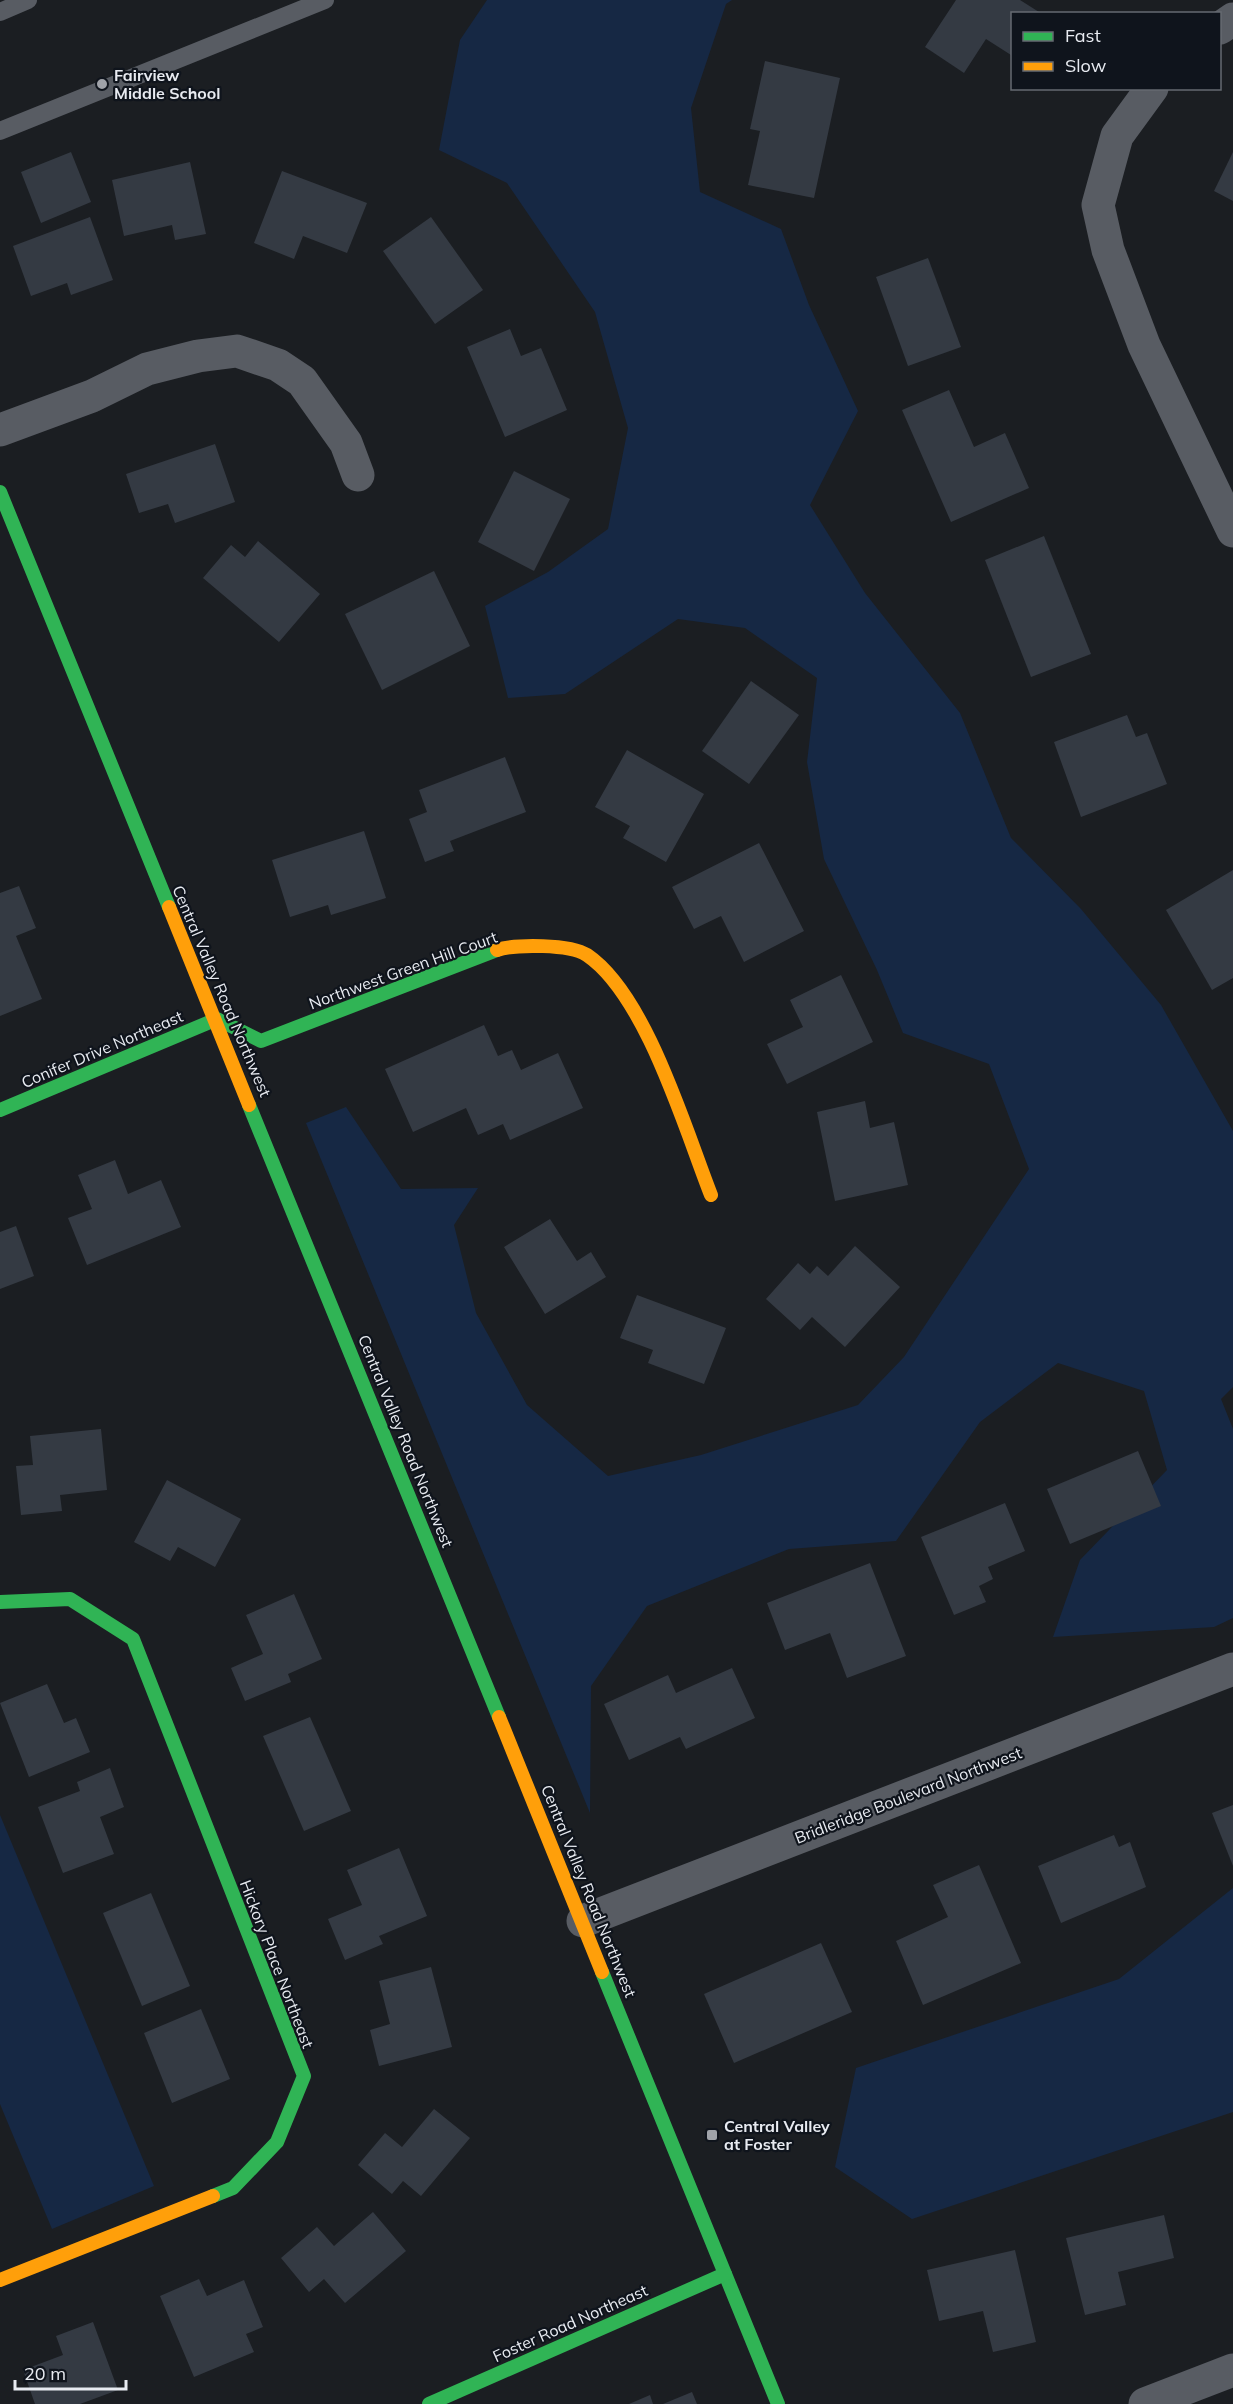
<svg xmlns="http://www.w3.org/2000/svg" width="1233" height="2404" font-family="Mulish,sans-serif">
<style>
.green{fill:#162844}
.building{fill:#343a43}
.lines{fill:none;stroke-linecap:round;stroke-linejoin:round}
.lane{stroke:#585c63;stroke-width:18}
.street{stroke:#585c63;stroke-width:33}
.fast{stroke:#30b455;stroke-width:14}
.slow{stroke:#ff9f0a;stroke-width:14}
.poi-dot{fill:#a0a3a9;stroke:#0f141c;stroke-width:2}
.labels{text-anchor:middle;stroke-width:4.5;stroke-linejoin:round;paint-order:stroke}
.poi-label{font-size:16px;font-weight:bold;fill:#e8ebf1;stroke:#0f141c;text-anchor:start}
.street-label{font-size:16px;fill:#e8ebf1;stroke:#0f141c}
</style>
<rect width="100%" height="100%" fill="#1b1e22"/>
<g class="green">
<path d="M487,0H732L726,4L691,108L700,192L781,229L809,305L858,411L810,505L865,593L960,713L1011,838L1081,909L1161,1005L1233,1131V1387L1221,1399L1233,1429V1618L1214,1627L1053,1637L1080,1560L1167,1470L1144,1391L1058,1363L980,1422L896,1541L789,1549L647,1606L591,1686L590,1813L306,1123L346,1107L401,1189L478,1188L454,1225L476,1313L527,1405L608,1476L701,1455L858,1405L904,1357L1029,1169L989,1064L903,1033L877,970L824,859L807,762L817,678L745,628L678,619L565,694L508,698L485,606L548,572L608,529L628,428L595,312L507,183L439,150L460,40Z"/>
<path d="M0,1815L154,2186L52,2229L0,2104Z"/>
<path d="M1233,1888V2112L912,2219L835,2167L856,2068L1119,1979Z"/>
</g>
<g class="building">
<path d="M956,0H1020L1039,12L1012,14L1011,55L986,39L964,73L925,47Z"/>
<path d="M765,61L840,78L814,198L748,185L760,131L750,129Z"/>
<path d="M71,152L91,202L41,223L21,172Z"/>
<path d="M1233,152V201L1214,191Z"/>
<path d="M190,162L206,234L175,240L172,225L124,236L112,180Z"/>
<path d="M282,171L367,203L347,253L303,236L294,259L254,243Z"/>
<path d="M90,217L113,280L71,295L67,283L31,296L13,246Z"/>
<path d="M431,217L483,290L435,324L383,251Z"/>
<path d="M928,258L961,347L908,366L876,277Z"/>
<path d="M510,329L521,356L541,348L567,410L505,437L467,347Z"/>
<path d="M949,390L974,447L1005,433L1029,488L951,522L902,410Z"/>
<path d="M215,444L235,502L175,523L168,504L139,513L126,474Z"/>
<path d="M514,471L570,499L534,571L478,542Z"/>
<path d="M1044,536L1091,654L1031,677L985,560Z"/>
<path d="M258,541L320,594L279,642L203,578L231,545L245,557Z"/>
<path d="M434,571L470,646L382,690L345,614Z"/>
<path d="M751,681L799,715L749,784L702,751Z"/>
<path d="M1127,715L1136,737L1147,733L1167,784L1081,817L1054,742Z"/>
<path d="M627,750L704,794L666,862L623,838L630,826L595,807Z"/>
<path d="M505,757L526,812L450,841L454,851L425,862L409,819L427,812L419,790Z"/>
<path d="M364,831L386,898L331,915L328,905L290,917L272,860Z"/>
<path d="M759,843L804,931L744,962L721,916L694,929L672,887Z"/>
<path d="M1233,870V978L1212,990L1166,910Z"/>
<path d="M19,886L36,928L16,936L42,999L0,1016V893Z"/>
<path d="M841,975L873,1042L787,1084L767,1044L803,1027L790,1000Z"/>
<path d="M484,1025L498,1056L512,1050L521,1070L558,1053L583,1108L510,1140L503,1124L478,1135L466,1108L413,1132L385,1069Z"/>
<path d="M865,1101L870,1128L894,1122L908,1185L835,1201L817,1112Z"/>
<path d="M115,1160L128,1194L161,1180L181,1227L87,1265L68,1218L92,1209L78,1175Z"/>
<path d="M550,1219L577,1261L591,1252L606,1277L545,1314L504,1247Z"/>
<path d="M16,1226L34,1276L0,1289V1232Z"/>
<path d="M855,1246L900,1287L845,1347L812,1317L800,1330L766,1299L798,1263L810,1274L817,1266L828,1276Z"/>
<path d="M637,1295L726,1328L704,1384L648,1363L653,1350L620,1338Z"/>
<path d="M101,1429L107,1490L60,1495L62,1511L21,1515L16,1466L33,1465L30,1436Z"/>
<path d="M1138,1451L1161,1506L1070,1544L1047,1489Z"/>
<path d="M167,1480L241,1519L215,1567L178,1547L170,1561L134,1542Z"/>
<path d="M1005,1503L1025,1551L988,1567L993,1579L979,1586L986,1602L954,1615L921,1537Z"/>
<path d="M870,1563L906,1656L847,1678L830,1633L785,1650L767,1603Z"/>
<path d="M294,1594L322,1659L288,1674L291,1682L245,1701L231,1668L263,1654L246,1615Z"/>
<path d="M732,1668L755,1718L686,1749L680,1737L629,1760L604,1704L668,1675L676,1693Z"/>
<path d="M47,1684L64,1723L76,1718L90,1752L29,1777L0,1703Z"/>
<path d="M310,1717L351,1811L304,1831L263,1736Z"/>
<path d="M110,1768L124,1807L100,1817L114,1854L63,1873L38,1807L80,1791L77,1782Z"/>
<path d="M1233,1805V1866L1212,1813Z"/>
<path d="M1114,1835L1119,1847L1130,1842L1146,1887L1061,1923L1038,1866Z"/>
<path d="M399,1848L427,1916L379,1936L383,1944L345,1960L328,1919L362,1905L347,1870Z"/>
<path d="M979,1865L1021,1963L923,2005L896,1941L948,1917L933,1885Z"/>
<path d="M151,1893L190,1986L142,2006L103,1913Z"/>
<path d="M821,1943L852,2012L734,2063L704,1994Z"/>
<path d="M431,1967L452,2047L379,2066L370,2030L390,2024L379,1981Z"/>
<path d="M201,2009L230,2079L172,2103L144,2033Z"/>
<path d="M434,2109L470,2138L421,2196L403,2181L392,2194L358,2165L385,2133L402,2147Z"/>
<path d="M373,2212L406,2251L345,2303L324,2279L309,2292L281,2258L317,2227L334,2246Z"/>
<path d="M1164,2215L1174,2258L1118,2272L1126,2305L1085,2315L1066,2238Z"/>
<path d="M1015,2250L1036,2342L993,2352L983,2311L939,2321L927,2270Z"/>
<path d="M199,2279L207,2296L244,2280L263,2327L246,2334L254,2352L194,2377L160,2296Z"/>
<path d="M93,2322L118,2390L80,2404H35L23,2370L63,2355L56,2336Z"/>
<path d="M692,2392L697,2404H663Z"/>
<path d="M650,2395L653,2404H629Z"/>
</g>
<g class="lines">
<g class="lane">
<path d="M0,12L28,0"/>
<path d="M0,131L325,0"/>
</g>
<g class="street">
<path d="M1220,28L1233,19"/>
<path d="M1152,88L1117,136L1098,205L1108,250L1144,345L1233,531"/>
<path d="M0,430L92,396L147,369L198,356L237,351L278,365L302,381L346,443L358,475"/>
<path d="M583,1921L1233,1669"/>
<path d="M1145,2404L1233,2370"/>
</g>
<g class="fast">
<path d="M0,492L169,907"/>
<path d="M249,1105L499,1717"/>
<path d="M0,1110L217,1019L261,1041L497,950"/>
<path d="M0,1602L70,1599L133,1639L304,2076L277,2142L233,2188L213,2196"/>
<path d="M602,1972L778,2404"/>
<path d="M429,2404L725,2274"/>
</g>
<g class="slow">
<path d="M169,907L249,1105"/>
<path d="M497,950C516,944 570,944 587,955C646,995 685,1129 711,1195"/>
<path d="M499,1717L602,1972"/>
<path d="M0,2280L213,2196"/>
</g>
</g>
<g class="poi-dot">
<circle cx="102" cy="84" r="6"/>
<rect x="706" y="2129" width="12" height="12" rx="3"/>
</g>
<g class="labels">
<g class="poi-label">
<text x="114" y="81">Fairview<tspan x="114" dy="18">Middle School</tspan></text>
<text x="724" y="2132">Central Valley<tspan x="724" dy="18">at Foster</tspan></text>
</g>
<g class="street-label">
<text transform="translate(403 970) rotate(-20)" y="6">Northwest Green Hill Court</text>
<text transform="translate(222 991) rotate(67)" y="6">Central Valley Road Northwest</text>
<text transform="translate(102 1049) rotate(-23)" y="6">Conifer Drive Northeast</text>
<text transform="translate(406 1441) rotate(68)" y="6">Central Valley Road Northwest</text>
<text transform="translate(908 1795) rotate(-21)" y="6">Bridleridge Boulevard Northwest</text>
<text transform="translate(589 1891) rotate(68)" y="6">Central Valley Road Northwest</text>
<text transform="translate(277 1964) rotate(69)" y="6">Hickory Place Northeast</text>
<text transform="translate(570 2323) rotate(-24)" y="6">Foster Road Northeast</text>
</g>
</g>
<rect x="1011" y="12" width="210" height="78" fill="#0f141c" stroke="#666a71" stroke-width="1.5"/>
<rect x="1023" y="32" width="30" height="9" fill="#30b455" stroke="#666a71" stroke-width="1.5"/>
<text x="1065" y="42" font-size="18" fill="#e8ebf1">Fast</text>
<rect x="1023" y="62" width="30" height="9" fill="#ff9f0a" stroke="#666a71" stroke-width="1.5"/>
<text x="1065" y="72" font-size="18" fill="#e8ebf1">Slow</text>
<path d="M15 2380v9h111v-9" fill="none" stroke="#e8ebf1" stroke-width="3"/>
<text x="24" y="2380" font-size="18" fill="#e8ebf1" stroke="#0f141c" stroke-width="4.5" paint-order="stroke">20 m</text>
</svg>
